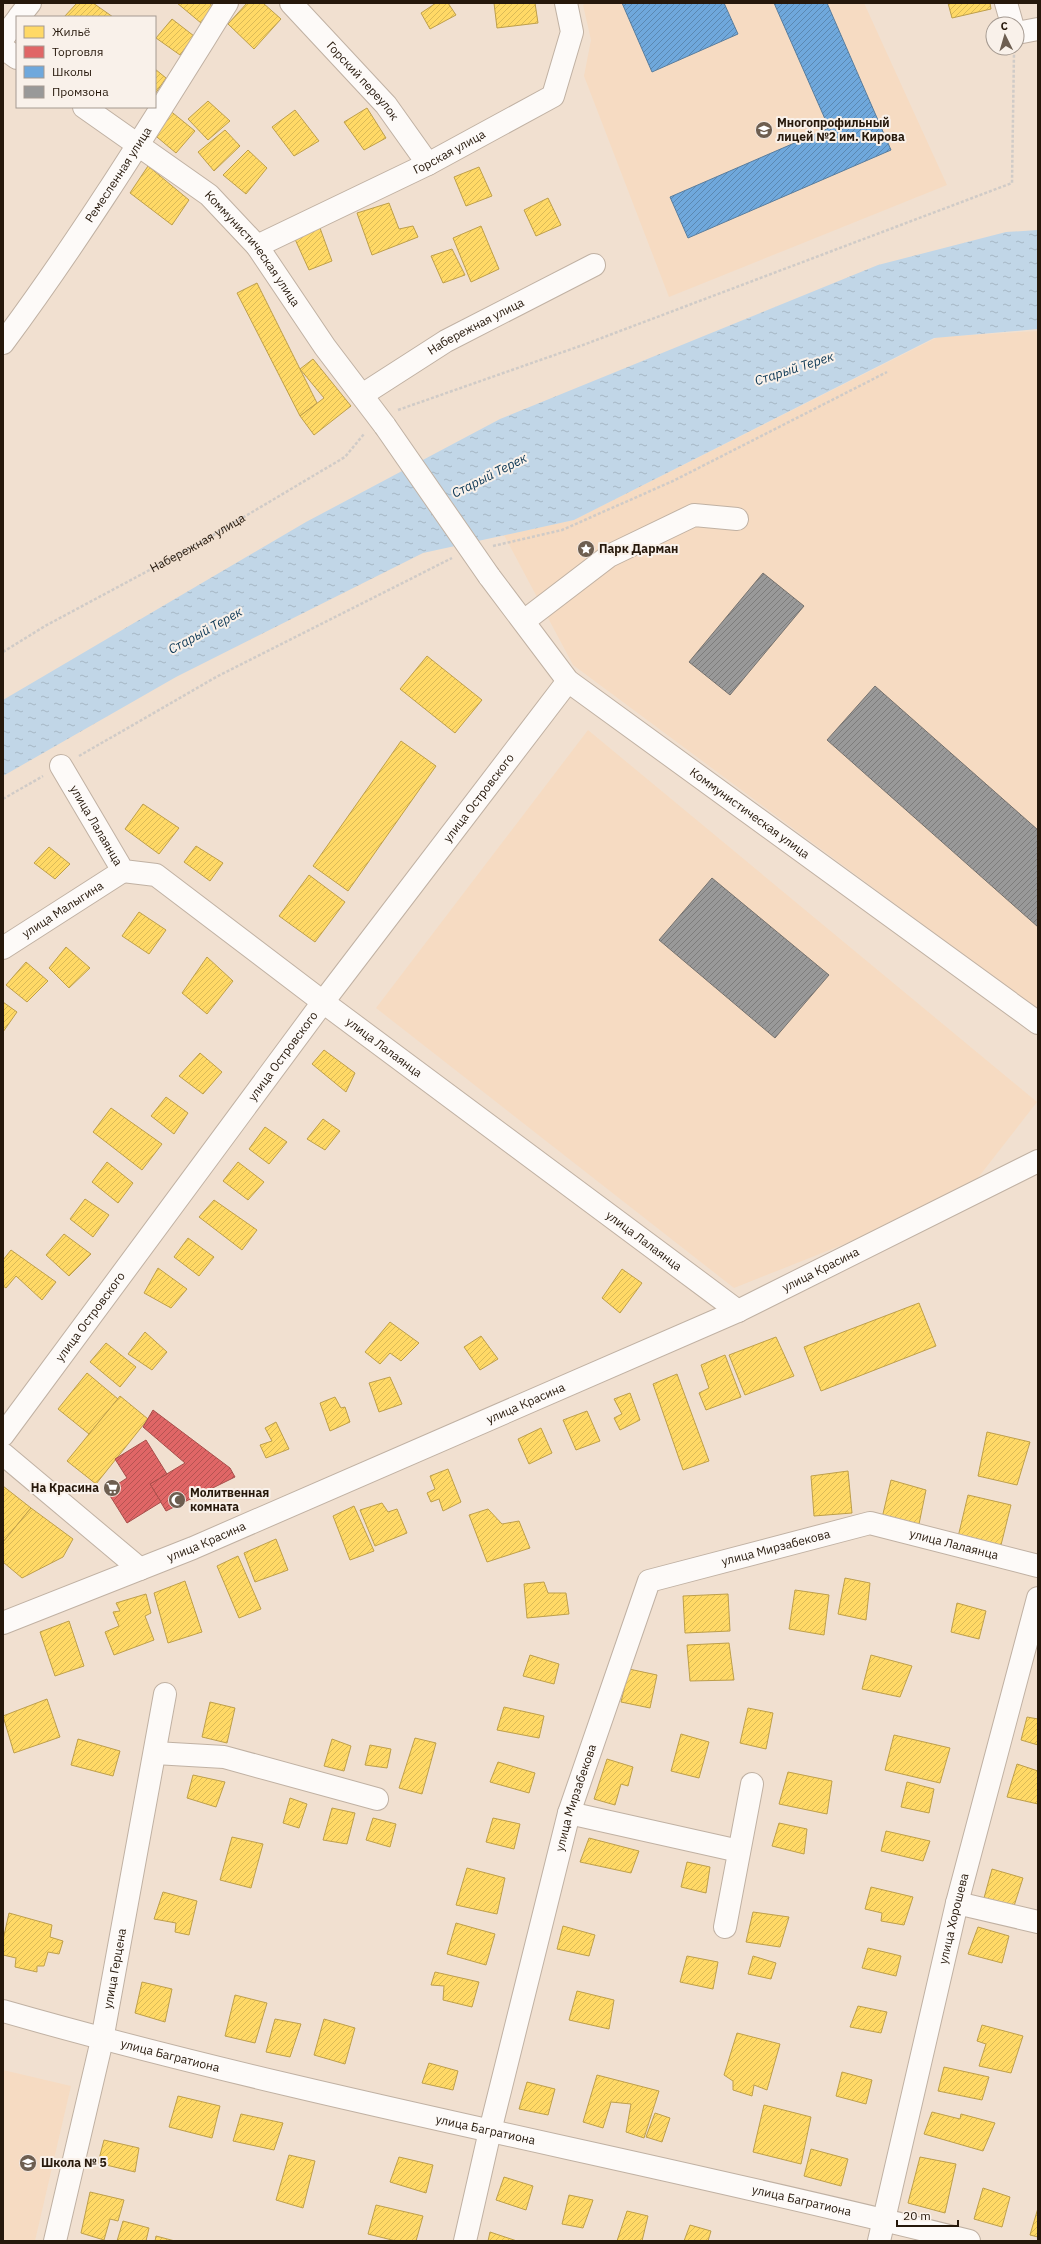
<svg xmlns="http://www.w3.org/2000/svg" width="1041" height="2244" font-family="'IBM Plex Sans',sans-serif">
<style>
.built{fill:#f6dbc2}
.water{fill:url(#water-ripples)}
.homes{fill:url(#homes-hatch);stroke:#be9f4b}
.shops{fill:url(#shops-hatch);stroke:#a84f4b}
.schools{fill:url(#schools-hatch);stroke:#597d9d}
.industry{fill:url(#industry-hatch);stroke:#76726e}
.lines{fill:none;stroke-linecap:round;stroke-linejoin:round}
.minor-casing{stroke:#c0b1a3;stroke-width:24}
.major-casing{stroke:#c0b1a3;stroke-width:24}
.path{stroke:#d0cbc7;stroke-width:2.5;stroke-dasharray:3 2;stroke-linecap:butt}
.minor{stroke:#fdfaf8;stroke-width:22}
.major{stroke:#fdfaf8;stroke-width:22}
.minor-bridge-casing{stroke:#c0b1a3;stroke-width:24;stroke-linecap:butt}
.minor-bridge{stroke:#fdfaf8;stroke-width:22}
.labels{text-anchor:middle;stroke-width:4;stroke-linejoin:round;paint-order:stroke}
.street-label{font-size:12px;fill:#26180b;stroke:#f9f1ea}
.poi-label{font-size:12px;font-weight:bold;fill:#26180b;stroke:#f9f1ea;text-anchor:start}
.water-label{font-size:13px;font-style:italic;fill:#0a3654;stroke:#f9f1ea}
</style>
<defs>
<pattern id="water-ripples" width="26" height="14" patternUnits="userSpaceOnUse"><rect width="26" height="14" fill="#c1d6e7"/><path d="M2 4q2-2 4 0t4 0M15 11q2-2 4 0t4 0" fill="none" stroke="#a6b7c5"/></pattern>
<pattern id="homes-hatch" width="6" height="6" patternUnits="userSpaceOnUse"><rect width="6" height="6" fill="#ffd966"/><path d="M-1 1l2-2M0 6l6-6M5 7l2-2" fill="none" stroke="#daba57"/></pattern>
<pattern id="shops-hatch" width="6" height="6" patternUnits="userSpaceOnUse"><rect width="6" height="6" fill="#e06666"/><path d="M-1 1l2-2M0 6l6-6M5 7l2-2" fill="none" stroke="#b55352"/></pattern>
<pattern id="schools-hatch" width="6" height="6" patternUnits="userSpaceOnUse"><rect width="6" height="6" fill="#6fa8dc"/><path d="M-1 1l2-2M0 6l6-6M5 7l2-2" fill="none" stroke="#5b88b1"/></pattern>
<pattern id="industry-hatch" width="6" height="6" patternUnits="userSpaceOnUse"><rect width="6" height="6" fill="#999"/><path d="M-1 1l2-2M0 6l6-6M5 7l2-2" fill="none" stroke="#7d7c7b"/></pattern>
</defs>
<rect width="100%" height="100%" fill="#f1e0d0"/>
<g class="built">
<path d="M586,3H864L947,185L669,297L584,76L591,40L583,5Z"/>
<path d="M1038,331V1010L573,665L504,535L574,520L938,337Z"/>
<path d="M588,730L1037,1102L963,1197L734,1288L376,1008Z"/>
<path d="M3,2070L71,2086L35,2241H3Z"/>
</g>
<path class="water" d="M1038,230V329L934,338L574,520L423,553L176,677L3,776V700L306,522L500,419L878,265L1006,232Z"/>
<g class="homes">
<path d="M77,3H93L113,17H64Z"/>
<path d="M177,3H209L215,8L201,23Z"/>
<path d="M247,3H263L281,19L254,49L228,24Z"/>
<path d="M436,3H448L456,15L430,29L421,13Z"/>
<path d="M494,3H535L538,23L497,28Z"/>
<path d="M948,3H990L991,9L952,18Z"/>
<path d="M172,19L194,36L180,55L156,38Z"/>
<path d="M155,69L166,78L155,94Z"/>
<path d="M208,101L230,121L208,140L188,119Z"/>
<path d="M367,108L386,138L364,150L344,122Z"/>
<path d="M168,109L195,131L176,153L151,132Z"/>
<path d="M295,110L319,141L294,156L272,127Z"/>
<path d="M225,130L240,146L214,171L198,152Z"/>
<path d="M248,150L267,168L246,194L223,175Z"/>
<path d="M148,166L189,200L172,225L130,193Z"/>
<path d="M479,167L492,196L466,206L454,177Z"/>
<path d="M548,198L561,225L536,236L524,210Z"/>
<path d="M389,203L399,229L413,226L418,237L372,255L357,213Z"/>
<path d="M481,226L499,269L471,282L453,238Z"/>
<path d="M320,228L332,261L309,270L294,237Z"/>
<path d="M452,249L465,275L443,283L431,256Z"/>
<path d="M257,283L317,403L300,416L237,293Z"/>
<path d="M313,359L351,406L314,435L300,416L324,398L300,369Z"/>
<path d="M427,656L482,700L455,733L400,689Z"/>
<path d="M401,741L436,766L348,891L313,866Z"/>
<path d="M143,804L179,828L159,854L125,829Z"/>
<path d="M196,846L223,863L210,881L184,862Z"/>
<path d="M49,847L70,864L55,879L34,863Z"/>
<path d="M309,875L345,902L315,942L279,916Z"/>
<path d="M139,912L166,930L149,954L122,936Z"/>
<path d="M66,947L90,968L69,988L49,968Z"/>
<path d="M207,957L233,981L207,1014L182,993Z"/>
<path d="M26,962L48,981L27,1002L6,985Z"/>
<path d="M3,1002L17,1012L3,1032Z"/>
<path d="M324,1050L355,1073L346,1092L312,1064Z"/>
<path d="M200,1053L222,1072L203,1094L179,1076Z"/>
<path d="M166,1097L188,1113L174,1134L151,1116Z"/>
<path d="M111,1108L162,1144L142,1170L93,1132Z"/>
<path d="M323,1119L340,1131L325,1150L307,1139Z"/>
<path d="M265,1127L287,1142L269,1164L249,1149Z"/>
<path d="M107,1162L133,1183L118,1203L92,1182Z"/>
<path d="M238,1162L264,1182L248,1200L223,1181Z"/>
<path d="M85,1199L109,1215L93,1237L70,1219Z"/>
<path d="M214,1200L257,1230L242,1250L199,1217Z"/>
<path d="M64,1234L91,1254L69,1276L46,1255Z"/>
<path d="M188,1238L214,1257L199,1276L174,1257Z"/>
<path d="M11,1250L56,1282L42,1300L16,1276L6,1288L3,1286V1260Z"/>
<path d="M158,1268L187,1289L171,1308L144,1293Z"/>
<path d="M622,1269L642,1283L620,1313L602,1298Z"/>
<path d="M919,1303L936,1346L821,1391L804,1347Z"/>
<path d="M390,1322L419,1343L401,1361L390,1353L380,1364L365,1352Z"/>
<path d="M145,1332L167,1352L152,1370L128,1354Z"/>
<path d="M481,1336L498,1359L480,1370L464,1347Z"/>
<path d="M776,1337L794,1376L745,1395L729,1355Z"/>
<path d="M106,1343L136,1367L120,1387L90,1362Z"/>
<path d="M725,1355L741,1397L706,1410L699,1393L709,1388L701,1365Z"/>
<path d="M87,1373L118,1399L89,1434L58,1409Z"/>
<path d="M677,1374L709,1461L683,1470L653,1384Z"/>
<path d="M390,1377L402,1404L379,1412L369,1383Z"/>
<path d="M630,1393L640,1420L620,1430L614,1418L622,1414L614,1399Z"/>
<path d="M120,1396L148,1419L96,1484L67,1461Z"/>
<path d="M335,1397L341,1408L345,1407L350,1422L330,1431L320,1403Z"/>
<path d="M587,1411L600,1441L576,1450L563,1420Z"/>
<path d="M276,1422L289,1449L266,1458L260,1445L272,1441L265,1428Z"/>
<path d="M541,1428L552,1453L529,1464L518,1439Z"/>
<path d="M987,1432L1030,1442L1017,1485L978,1476Z"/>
<path d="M448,1469L461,1502L443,1511L439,1499L431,1502L427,1493L435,1489L430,1476Z"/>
<path d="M848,1471L852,1513L814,1516L811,1476Z"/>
<path d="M891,1480L926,1490L918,1529L882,1518Z"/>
<path d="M3,1486L31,1508L3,1542Z"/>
<path d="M968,1495L1011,1505L1000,1549L958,1537Z"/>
<path d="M382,1503L388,1512L397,1509L407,1533L375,1546L360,1510Z"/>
<path d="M354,1506L374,1551L350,1560L333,1516Z"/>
<path d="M31,1508L73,1539L63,1557L22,1578L3,1562V1542Z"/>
<path d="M488,1509L502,1524L519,1521L530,1548L487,1562L469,1515Z"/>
<path d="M276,1539L288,1570L255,1582L244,1553Z"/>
<path d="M238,1556L261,1609L239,1618L217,1566Z"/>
<path d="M845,1578L870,1583L866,1620L838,1614Z"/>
<path d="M185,1581L202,1632L168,1643L154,1593Z"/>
<path d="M544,1582L548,1593H566L569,1614L527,1618L524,1584Z"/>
<path d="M795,1590L829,1595L824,1635L789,1629Z"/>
<path d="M146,1594L151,1613L145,1616L154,1640L114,1655L105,1632L119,1626L113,1612L120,1611L116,1603Z"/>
<path d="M728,1594L730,1631L685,1633L683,1596Z"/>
<path d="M957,1603L986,1611L979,1639L951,1632Z"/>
<path d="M69,1621L84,1666L55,1676L40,1632Z"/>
<path d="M729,1643L734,1680L690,1681L687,1645Z"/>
<path d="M530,1655L559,1664L554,1684L523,1676Z"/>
<path d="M871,1655L912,1666L900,1697L862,1689Z"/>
<path d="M629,1669L657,1675L650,1708L621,1702Z"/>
<path d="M47,1699L60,1737L14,1753L3,1716Z"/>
<path d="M210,1702L235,1708L227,1743L202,1737Z"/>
<path d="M504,1707L544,1716L539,1738L497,1730Z"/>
<path d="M748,1708L773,1713L766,1749L740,1743Z"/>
<path d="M1027,1717L1038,1719V1745L1021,1740Z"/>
<path d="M681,1734L709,1742L699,1778L671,1771Z"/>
<path d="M894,1735L950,1748L940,1783L885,1770Z"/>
<path d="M415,1738L436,1743L422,1794L399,1788Z"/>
<path d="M78,1739L120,1751L113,1776L71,1765Z"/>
<path d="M332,1739L351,1746L344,1771L324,1766Z"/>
<path d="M370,1745L391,1749L387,1768L365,1765Z"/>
<path d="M607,1759L633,1767L628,1786L621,1784L615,1805L594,1799Z"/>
<path d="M498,1762L535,1773L529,1793L490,1782Z"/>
<path d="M1017,1764L1038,1771V1804L1007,1797Z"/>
<path d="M788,1772L832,1781L827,1814L779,1804Z"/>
<path d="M193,1775L225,1782L216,1807L187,1798Z"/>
<path d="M907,1782L934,1789L929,1813L901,1807Z"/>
<path d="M290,1798L307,1804L299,1828L283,1823Z"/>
<path d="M332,1808L355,1813L347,1844L323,1840Z"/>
<path d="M373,1818L396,1824L390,1847L366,1840Z"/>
<path d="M493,1818L520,1824L514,1849L486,1842Z"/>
<path d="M779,1823L807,1829L804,1854L772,1846Z"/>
<path d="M886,1831L930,1841L923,1861L881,1851Z"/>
<path d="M232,1837L263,1844L251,1888L220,1880Z"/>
<path d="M589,1838L639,1851L631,1873L580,1862Z"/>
<path d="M687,1862L710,1867L706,1893L681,1887Z"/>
<path d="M467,1868L505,1878L497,1914L456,1905Z"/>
<path d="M992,1869L1023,1878L1014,1906L984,1898Z"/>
<path d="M871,1887L913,1897L904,1925L881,1921L882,1913L865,1909Z"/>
<path d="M163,1892L197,1901L189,1935L175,1932L176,1923L154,1919Z"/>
<path d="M753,1912L789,1917L780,1947L746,1942Z"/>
<path d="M9,1913L52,1925L50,1937L63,1941L59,1954L48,1952L44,1966H37V1972L15,1967L16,1958L3,1955V1940Z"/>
<path d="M456,1923L495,1934L486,1965L447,1954Z"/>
<path d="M563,1926L595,1935L589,1956L557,1949Z"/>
<path d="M978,1927L1009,1936L1002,1963L968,1954Z"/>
<path d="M868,1948L901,1956L896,1976L862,1968Z"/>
<path d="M687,1956L718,1962L713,1989L680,1982Z"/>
<path d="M753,1956L776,1963L771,1979L748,1974Z"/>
<path d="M435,1972L479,1982L472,2007L443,2000L444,1986L431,1985Z"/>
<path d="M142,1982L172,1989L165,2022L135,2013Z"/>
<path d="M577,1991L614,2000L609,2029L569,2020Z"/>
<path d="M235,1995L267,2003L255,2043L225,2036Z"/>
<path d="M858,2006L887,2012L881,2033L850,2027Z"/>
<path d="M275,2019L301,2024L290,2057L266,2052Z"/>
<path d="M324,2019L355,2028L345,2064L314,2055Z"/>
<path d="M982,2025L1023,2036L1011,2073L979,2066L986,2044L977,2041Z"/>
<path d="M737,2033L780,2044L767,2090L754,2085L752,2096L733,2090V2081L724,2075Z"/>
<path d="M429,2063L458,2071L453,2090L422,2083Z"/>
<path d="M944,2067L989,2077L982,2100L938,2091Z"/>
<path d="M842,2072L872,2080L866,2104L836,2096Z"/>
<path d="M597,2075L659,2091L644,2138L626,2132L631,2104L611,2102L603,2128L583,2122Z"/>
<path d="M527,2082L555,2089L548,2115L519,2109Z"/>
<path d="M178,2096L220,2106L212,2138L169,2127Z"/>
<path d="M764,2105L811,2117L801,2164L753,2152Z"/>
<path d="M932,2112L960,2119L961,2114L995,2123L983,2151L924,2134Z"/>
<path d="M655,2113L670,2118L662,2142L646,2137Z"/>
<path d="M241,2114L283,2123L274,2150L233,2141Z"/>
<path d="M104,2140L139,2148L135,2172L98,2163Z"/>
<path d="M811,2149L848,2159L841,2186L804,2176Z"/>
<path d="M289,2155L315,2161L303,2208L276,2200Z"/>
<path d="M399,2157L433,2165L426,2193L390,2182Z"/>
<path d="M920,2157L956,2164L945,2213L908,2203Z"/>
<path d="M504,2177L533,2186L526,2210L496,2200Z"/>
<path d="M983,2188L1010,2197L1002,2227L974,2219Z"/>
<path d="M90,2192L124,2200L118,2221L110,2219L104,2240L81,2233Z"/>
<path d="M569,2195L593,2200L583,2228L562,2224Z"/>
<path d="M376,2205L423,2216L416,2241H396L368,2234Z"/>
<path d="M1038,2208V2237L1030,2235Z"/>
<path d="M627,2211L648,2216L642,2241H617Z"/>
<path d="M123,2221L149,2228L146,2241H117Z"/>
<path d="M690,2225L711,2231L708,2241H684Z"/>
<path d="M490,2232L517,2241H488Z"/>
<path d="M156,2236L175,2241H155Z"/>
</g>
<g class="shops">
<path d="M153,1410L230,1468L235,1477L166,1511L150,1484L185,1463L143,1427Z"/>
<path d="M146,1440L167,1474L150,1484L161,1502L127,1523L107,1491L127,1478L115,1459Z"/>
</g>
<g class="schools">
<path d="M622,3H724L738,34L652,72Z"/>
<path d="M774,3H827L891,150L688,238L670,197L829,128Z"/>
</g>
<g class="industry">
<path d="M763,573L804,606L730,695L689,662Z"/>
<path d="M875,686L1038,830V927L827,740Z"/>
<path d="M712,878L829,975L775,1038L659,940Z"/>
</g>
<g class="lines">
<g class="minor-casing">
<g id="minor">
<path id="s2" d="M291,3L386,105L428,164"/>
<path d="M1006,3L1012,24"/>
<path d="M19,17L30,3"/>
<path d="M1017,33L1038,29"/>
<path d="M3,38L17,20"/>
<path d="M3,48L17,58"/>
<path id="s3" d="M84,107L209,195L257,246L325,347L385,426"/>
<path id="s4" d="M257,246L428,164L553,96L572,32L566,3"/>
<path id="s5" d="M3,343C84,234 155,118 227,3"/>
<path id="s6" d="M362,395L446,341L594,265"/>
<path id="s7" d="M489,576L568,681L1038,1023"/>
<path d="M524,621L609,556L694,515L737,519"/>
<path id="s8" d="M61,766L123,871L156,875L323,1002L738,1311"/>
<path id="s9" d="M3,948L123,871"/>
<path id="s10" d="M3,1435L323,1002L568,681"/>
<path d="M3,1454L140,1569"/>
<path id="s11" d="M3,1623L193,1548L738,1311L1038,1161"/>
<path d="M155,1753L224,1757L377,1799"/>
<path d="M569,1813L739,1851"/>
<path d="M957,1903L1038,1922"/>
<path d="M725,1927L752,1784"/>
<path id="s12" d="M55,2241L102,2040L165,1694"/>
<path id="s13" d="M465,2241L490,2131L569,1813L649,1581L870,1523L1038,1566"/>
<path id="s14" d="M879,2241L957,1903L1038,1598"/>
</g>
</g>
<g class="major-casing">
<g id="major">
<path id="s15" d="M3,2011C321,2102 649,2160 969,2241"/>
</g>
</g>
<g class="path">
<path d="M398,410L583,345L1012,183L1014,52"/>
<path d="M493,546L562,530L673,481L887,372"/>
<path id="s1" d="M3,652L45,626L200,543L345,457L364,434"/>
<path d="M79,756L218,676L452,558"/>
<path d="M3,799L43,776"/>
</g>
<use href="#minor" class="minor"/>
<use href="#major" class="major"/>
<g class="minor-bridge-casing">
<path id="minor-bridge" d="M385,426L489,576"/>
</g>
<use href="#minor-bridge" class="minor-bridge"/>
</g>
<defs>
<g id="school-disc" transform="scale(0.9)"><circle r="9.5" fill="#6d5e50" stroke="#f9f1ea"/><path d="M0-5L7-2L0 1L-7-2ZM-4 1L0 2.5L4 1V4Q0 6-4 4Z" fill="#fff"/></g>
<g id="sight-disc" transform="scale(0.9)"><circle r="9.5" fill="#6d5e50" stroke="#f9f1ea"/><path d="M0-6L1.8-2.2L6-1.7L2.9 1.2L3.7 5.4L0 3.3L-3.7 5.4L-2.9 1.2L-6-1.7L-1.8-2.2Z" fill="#fff"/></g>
<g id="supermarket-disc" transform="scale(0.9)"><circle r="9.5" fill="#6d5e50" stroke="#f9f1ea"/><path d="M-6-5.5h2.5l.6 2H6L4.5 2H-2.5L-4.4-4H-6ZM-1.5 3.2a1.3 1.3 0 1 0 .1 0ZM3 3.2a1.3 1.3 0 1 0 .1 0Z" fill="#fff"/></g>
<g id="mosque-disc" transform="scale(0.9)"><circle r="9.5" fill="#6d5e50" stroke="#f9f1ea"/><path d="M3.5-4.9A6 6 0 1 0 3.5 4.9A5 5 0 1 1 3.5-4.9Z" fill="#fff"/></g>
</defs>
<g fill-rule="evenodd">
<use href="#school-disc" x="764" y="130"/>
<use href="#sight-disc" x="586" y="549"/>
<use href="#supermarket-disc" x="112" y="1488"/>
<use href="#mosque-disc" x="177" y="1500"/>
<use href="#school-disc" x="28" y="2163"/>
</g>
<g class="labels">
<g class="street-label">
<text dy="4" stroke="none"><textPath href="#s2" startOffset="106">Горский переулок</textPath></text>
<text dy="4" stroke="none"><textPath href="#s4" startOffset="214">Горская улица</textPath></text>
<text dy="4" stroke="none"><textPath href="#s5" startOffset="204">Ремесленная улица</textPath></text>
<text dy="4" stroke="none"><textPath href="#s3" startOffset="222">Коммунистическая улица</textPath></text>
<text dy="4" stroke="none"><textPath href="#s6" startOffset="133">Набережная улица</textPath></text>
<text dy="4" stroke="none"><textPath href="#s1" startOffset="223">Набережная улица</textPath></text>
<text dy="4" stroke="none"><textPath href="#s10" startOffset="795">улица Островского</textPath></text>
<text dy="4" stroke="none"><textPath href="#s7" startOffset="356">Коммунистическая улица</textPath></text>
<text dy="4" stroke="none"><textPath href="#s8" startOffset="69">улица Лалаянца</textPath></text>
<text dy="4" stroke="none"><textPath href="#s9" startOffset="71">улица Малыгина</textPath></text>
<text dy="4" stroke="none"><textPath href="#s8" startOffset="441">улица Лалаянца</textPath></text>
<text dy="4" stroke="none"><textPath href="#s10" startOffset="471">улица Островского</textPath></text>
<text dy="4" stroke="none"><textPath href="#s8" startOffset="765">улица Лалаянца</textPath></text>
<text dy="4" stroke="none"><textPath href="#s11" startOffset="891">улица Красина</textPath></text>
<text dy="4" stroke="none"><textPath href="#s10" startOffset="147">улица Островского</textPath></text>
<text dy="4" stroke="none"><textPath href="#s11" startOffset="567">улица Красина</textPath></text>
<text dy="4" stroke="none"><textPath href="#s11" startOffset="219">улица Красина</textPath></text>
<text dy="4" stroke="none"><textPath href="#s13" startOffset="1001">улица Лалаянца</textPath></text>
<text dy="4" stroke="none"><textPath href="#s13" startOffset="817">улица Мирзабекова</textPath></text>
<text dy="4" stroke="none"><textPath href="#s13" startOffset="457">улица Мирзабекова</textPath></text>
<text dy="4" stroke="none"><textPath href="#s14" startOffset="331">улица Хорошева</textPath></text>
<text dy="4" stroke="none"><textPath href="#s12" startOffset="279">улица Герцена</textPath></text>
<text dy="4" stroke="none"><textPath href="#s15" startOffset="173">улица Багратиона</textPath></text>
<text dy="4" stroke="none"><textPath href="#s15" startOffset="497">улица Багратиона</textPath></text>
<text dy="4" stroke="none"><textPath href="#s15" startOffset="821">улица Багратиона</textPath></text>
</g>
<g class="poi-label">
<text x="777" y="127">Многопрофильный<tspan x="777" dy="14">лицей №2 им. Кирова</tspan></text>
<text x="599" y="553">Парк Дарман</text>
<text x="99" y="1492" text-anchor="end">На Красина</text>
<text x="190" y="1497">Молитвенная<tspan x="190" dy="14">комната</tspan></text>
<text x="41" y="2167">Школа № 5</text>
</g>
<g class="water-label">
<text transform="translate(794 368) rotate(-18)" y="5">Старый Терек</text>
<text transform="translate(489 475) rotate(-27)" y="5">Старый Терек</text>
<text transform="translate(205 630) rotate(-29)" y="5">Старый Терек</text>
</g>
</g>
<rect width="1041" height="2244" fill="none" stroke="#26180b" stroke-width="8"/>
<rect x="16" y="16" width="140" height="92" fill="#f9f1ea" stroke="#a59a91"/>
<rect x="24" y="26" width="20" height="12" fill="#ffd966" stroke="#a59a91"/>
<text x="52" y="36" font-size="12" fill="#26180b">Жильё</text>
<rect x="24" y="46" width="20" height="12" fill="#e06666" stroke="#a59a91"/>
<text x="52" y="56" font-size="12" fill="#26180b">Торговля</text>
<rect x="24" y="66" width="20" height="12" fill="#6fa8dc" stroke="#a59a91"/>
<text x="52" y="76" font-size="12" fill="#26180b">Школы</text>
<rect x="24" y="86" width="20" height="12" fill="#999999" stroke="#a59a91"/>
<text x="52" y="96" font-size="12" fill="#26180b">Промзона</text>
<g transform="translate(1005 36) rotate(355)"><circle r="19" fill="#f9f1ea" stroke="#a59a91"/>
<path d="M0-3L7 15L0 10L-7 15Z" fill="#6d5e50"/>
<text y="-6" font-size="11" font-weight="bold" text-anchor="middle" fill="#26180b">С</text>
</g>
<path d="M897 2220v6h61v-6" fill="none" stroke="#26180b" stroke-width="2"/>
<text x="903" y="2220" font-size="12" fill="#26180b" stroke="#f9f1ea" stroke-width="3" paint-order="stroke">20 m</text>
</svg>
